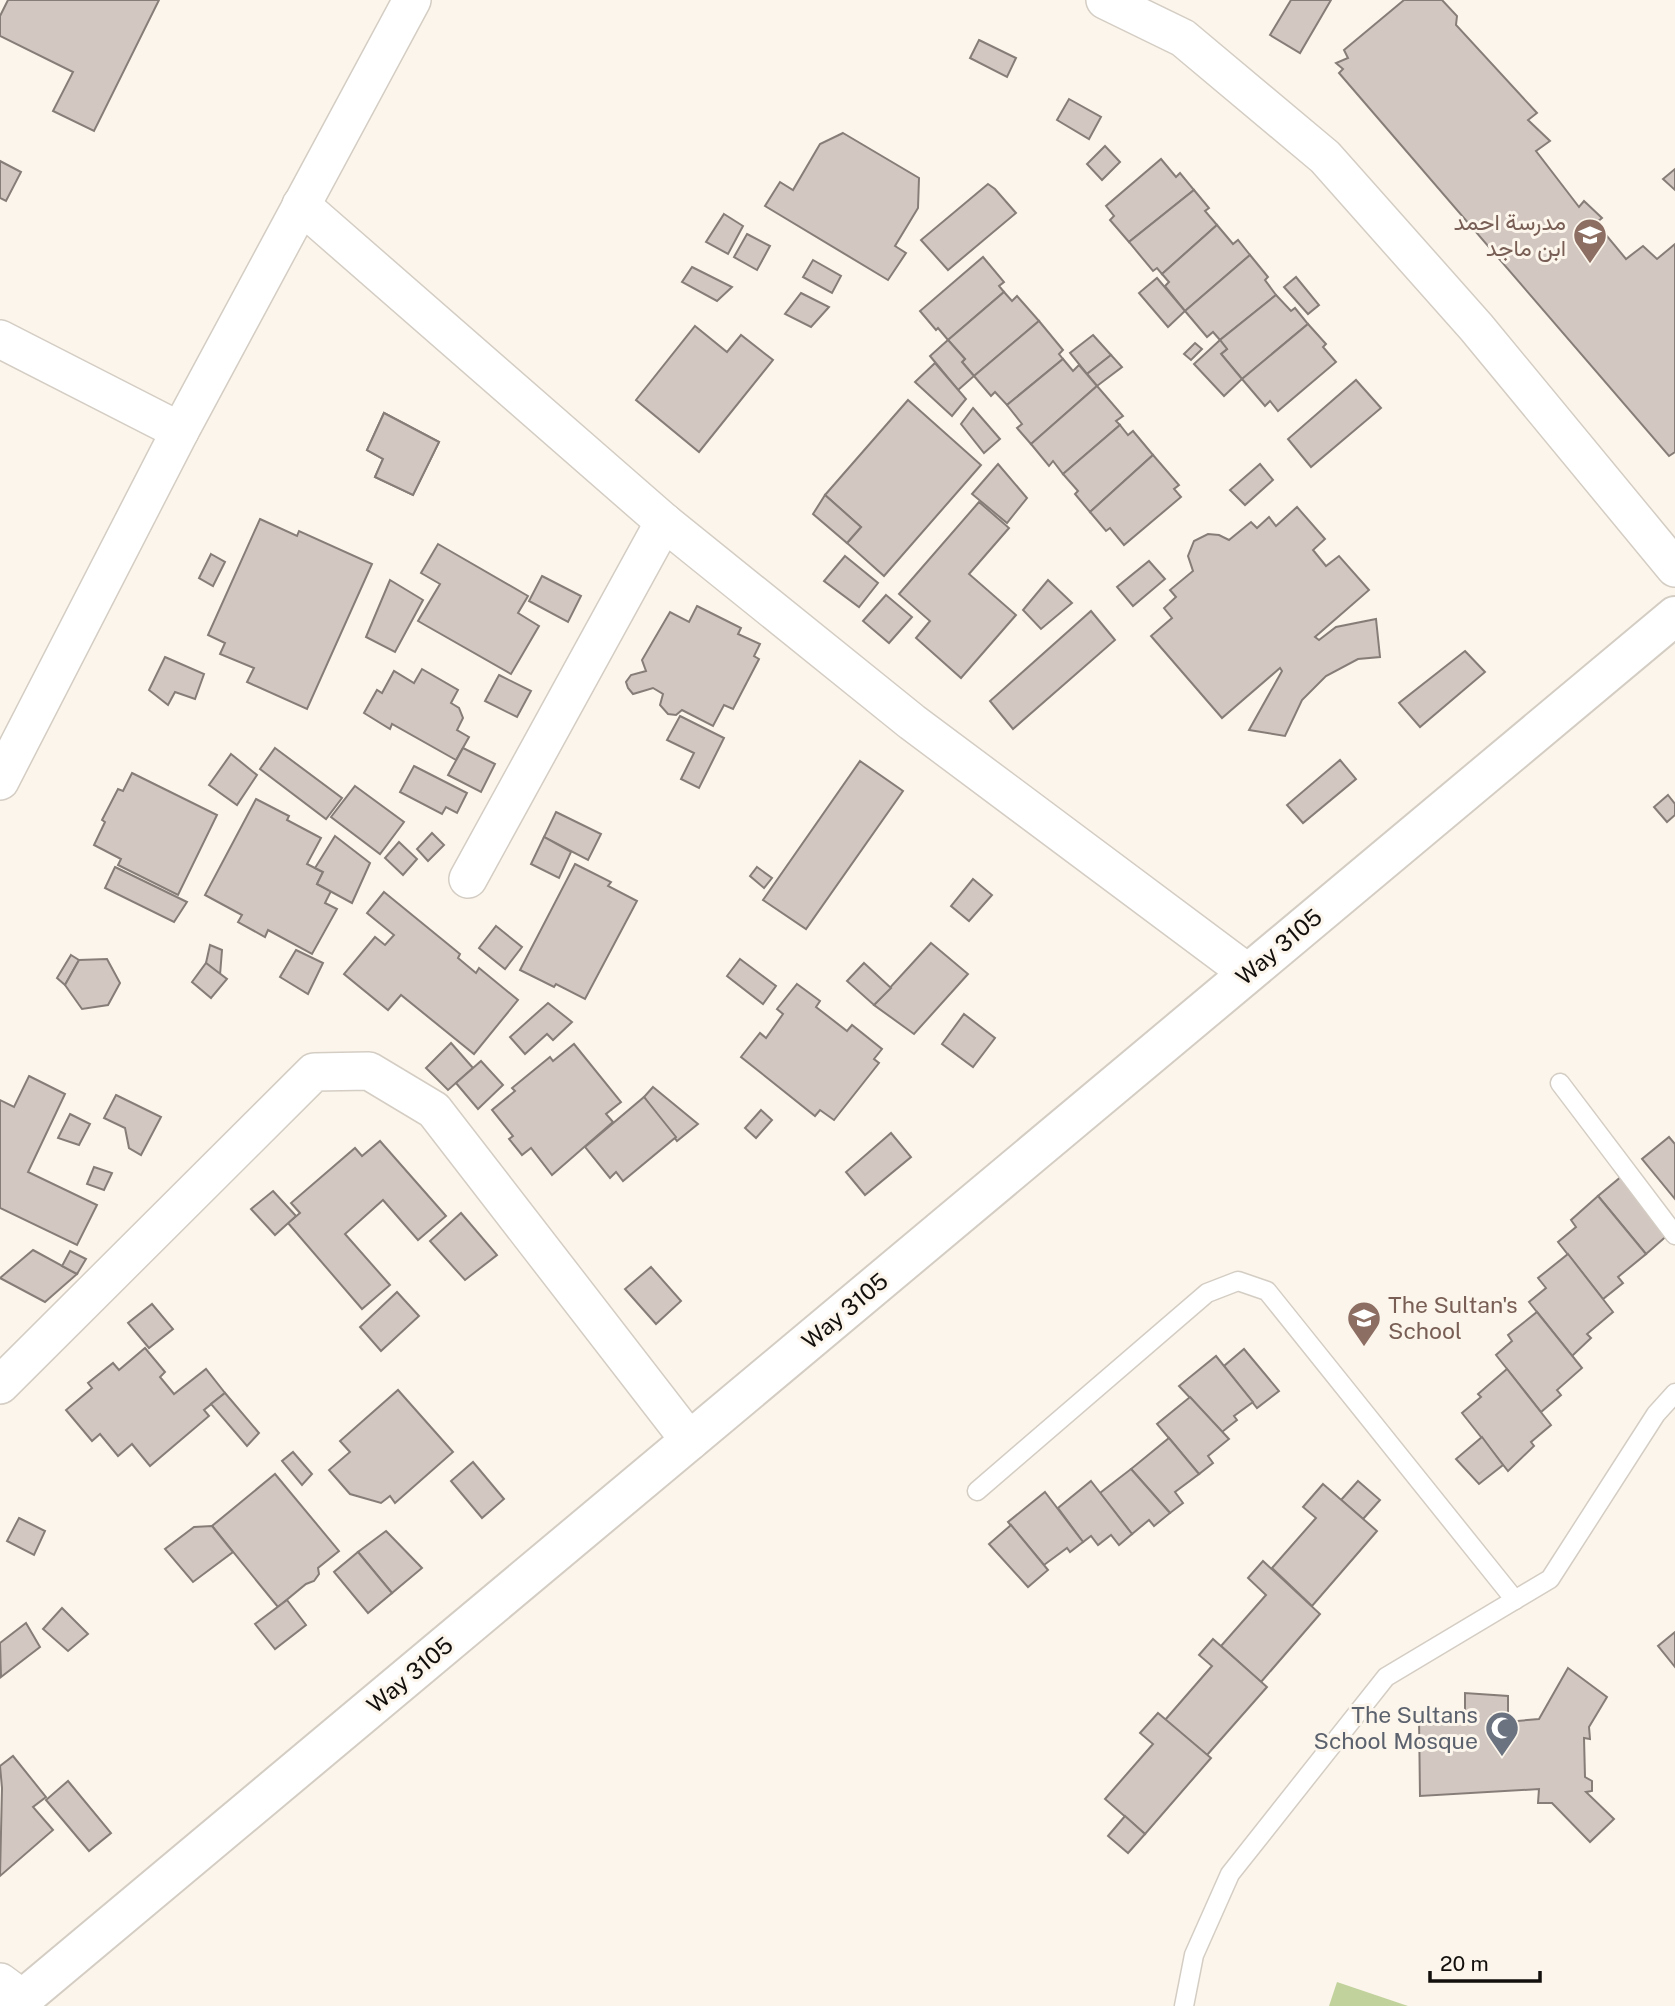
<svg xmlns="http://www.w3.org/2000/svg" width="1675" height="2006" font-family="'Public Sans',Vazirmatn,sans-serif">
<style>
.green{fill:#c2d29c}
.building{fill:#d2c7c1;stroke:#877d78;stroke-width:2;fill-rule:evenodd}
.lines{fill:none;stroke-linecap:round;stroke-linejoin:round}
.service-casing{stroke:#d4cdc4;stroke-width:21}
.minor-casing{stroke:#d4cdc4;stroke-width:40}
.tertiary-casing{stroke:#d4cdc4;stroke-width:42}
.service{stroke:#fff;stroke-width:18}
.minor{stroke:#fff;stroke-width:37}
.tertiary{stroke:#fff;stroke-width:38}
.labels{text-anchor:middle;stroke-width:6;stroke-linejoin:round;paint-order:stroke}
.education-label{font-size:23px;fill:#785e54;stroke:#fbf5eb;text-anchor:end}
.street-label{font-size:23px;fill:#120f0c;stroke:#fbf5eb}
.worship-label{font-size:23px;fill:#5b616d;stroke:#fbf5eb;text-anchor:end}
</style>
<rect width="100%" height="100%" fill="#fbf5eb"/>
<path class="green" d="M1337,1982L1408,2006H1329Z"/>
<g class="building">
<path d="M8,0H159L94,131L53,111L73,72L0,36V16Z"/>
<path d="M1291,0H1331L1300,53L1270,35Z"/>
<path d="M1404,0H1442L1457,16L1456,25L1537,113L1528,120L1550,141L1536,151L1579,207L1584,201L1602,218L1596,223L1626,259L1643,246L1657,259L1675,244V452L1669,456L1339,73L1343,69L1336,63L1348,58L1344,50Z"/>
<path d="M979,40L1016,58L1007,77L970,58Z"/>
<path d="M1069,99L1101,117L1089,139L1057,120Z"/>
<path d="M843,133L919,178L918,208L895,246L906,253L888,280L765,206L780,182L793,190L820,144Z"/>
<path d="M1105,146L1120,162L1102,180L1087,164Z"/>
<path d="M1161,159L1176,177L1180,173L1194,190L1129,242L1110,220L1114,216L1106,206Z"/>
<path d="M0,161L21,172L6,201L0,198Z"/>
<path d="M1675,169V190L1663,179Z"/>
<path d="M988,184L995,189L1016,213L948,270L921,240Z"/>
<path d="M1194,190L1209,208L1205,211L1217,225L1162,274L1157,268L1153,271L1129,242Z"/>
<path d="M724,214L743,226L728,254L706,242Z"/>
<path d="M1217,225L1233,244L1238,240L1250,255L1185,311L1165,286L1169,282L1162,274Z"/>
<path d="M747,234L770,246L757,270L734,257Z"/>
<path d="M1250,255L1268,277L1265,280L1276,295L1220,340L1213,332L1207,337L1185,311Z"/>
<path d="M983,257L1004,282L999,286L1004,292L948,340L938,328L936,330L920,311Z"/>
<path d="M813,260L841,276L832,293L803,277Z"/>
<path d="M692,267L732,287L717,301L682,282Z"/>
<path d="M1296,277L1319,305L1308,314L1284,287Z"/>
<path d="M1157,278L1185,311L1168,327L1139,293Z"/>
<path d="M1004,292L1012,301L1017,296L1039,321L974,376L962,362L965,359L948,340Z"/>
<path d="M801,293L829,307L811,327L785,314Z"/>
<path d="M1276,295L1291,311L1295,308L1308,324L1242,379L1221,354L1227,349L1220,340Z"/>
<path d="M1039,321L1063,350L1059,354L1063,359L1007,405L995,392L991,396L974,376Z"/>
<path d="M1308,324L1326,344L1323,347L1336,362L1278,411L1270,401L1265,406L1242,379Z"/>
<path d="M695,326L727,352L741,335L773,360L699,452L636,400Z"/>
<path d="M1093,335L1111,355L1087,374L1070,353Z"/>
<path d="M948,340L965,359L962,362L974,376L958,390L930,356Z"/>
<path d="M1220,340L1227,349L1221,354L1242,379L1224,396L1194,364Z"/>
<path d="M1195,343L1202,349L1191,360L1184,354Z"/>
<path d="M1111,355L1122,367L1097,386L1087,374Z"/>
<path d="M1063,359L1073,371L1079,365L1097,386L1031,444L1017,428L1022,424L1007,405Z"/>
<path d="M935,363L966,399L952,416L915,382Z"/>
<path d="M1356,380L1381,408L1311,467L1288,439Z"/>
<path d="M1097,386L1123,416L1116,421L1120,425L1063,474L1053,461L1049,466L1031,444Z"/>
<path d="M908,400L981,465L884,576L847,543L861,527L825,495Z"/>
<path d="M973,408L1000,439L984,453L961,424Z"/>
<path d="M384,413L439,442L413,495L375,477L383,459L367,450ZM400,430L415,439L405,455L391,448Z"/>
<path d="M384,413L439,442L413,495L375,477L383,459L367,450Z"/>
<path d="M1120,425L1128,435L1133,431L1153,455L1090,512L1075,494L1078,491L1063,474Z"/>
<path d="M1153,455L1179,485L1174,489L1181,497L1124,545L1110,528L1106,531L1090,512Z"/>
<path d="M998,464L1027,498L1007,523L972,494Z"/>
<path d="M1260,464L1273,480L1245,505L1230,490Z"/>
<path d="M825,495L861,527L847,543L813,514Z"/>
<path d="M979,502L1009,528L969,574L1016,615L961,678L916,638L930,621L899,594Z"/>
<path d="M1297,507L1325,539L1313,550L1326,566L1339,556L1369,590L1315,637L1319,640L1336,627L1376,619L1380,657L1358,659L1326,676L1302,700L1285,736L1249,730L1282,671L1280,668L1222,718L1151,636L1172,618L1164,608L1176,597L1170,590L1193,571L1188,556L1194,541L1208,534L1219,535L1229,540L1251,522L1257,528L1269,517L1276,526Z"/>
<path d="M260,519L297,536L299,531L372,564L307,709L247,682L254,668L220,654L225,643L208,635Z"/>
<path d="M438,544L528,596L518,613L539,626L511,674L418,621L440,584L421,573Z"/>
<path d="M211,554L225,562L213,586L199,578Z"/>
<path d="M845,556L878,583L859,607L824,581Z"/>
<path d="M1149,561L1165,579L1133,606L1117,587Z"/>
<path d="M542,576L581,596L568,622L529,601Z"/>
<path d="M390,580L423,600L395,652L366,637Z"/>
<path d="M1048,580L1072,603L1041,629L1023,610Z"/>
<path d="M886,595L912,617L889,643L863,621Z"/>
<path d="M697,606L741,628L738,634L760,644L754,656L759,659L733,709L724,705L713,726L682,710L676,715L668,714L660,705L663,694L653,688L633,694L628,688L626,682L631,675L646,671L642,660L670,612L689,622Z"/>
<path d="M1091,611L1115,640L1013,729L990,701Z"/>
<path d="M1465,651L1485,672L1420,727L1399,703Z"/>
<path d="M165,657L204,674L195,699L175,692L168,705L149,690Z"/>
<path d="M422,669L458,690L451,703L459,708L463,718L457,730L469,737L456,760L392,724L390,729L364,713L377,690L382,693L394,671L414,683Z"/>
<path d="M499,675L531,691L517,717L485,701Z"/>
<path d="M680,716L724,738L699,788L681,779L694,753L667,740Z"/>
<path d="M275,748L342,798L326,819L260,769Z"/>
<path d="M463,748L495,764L481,792L448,775Z"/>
<path d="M231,754L257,775L237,805L209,785Z"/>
<path d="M1340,760L1356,779L1303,823L1287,805Z"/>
<path d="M860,761L903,791L806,929L763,900Z"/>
<path d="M414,766L467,793L457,813L446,807L442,814L400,792Z"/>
<path d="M132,773L217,815L178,895L118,865L121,859L94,845L105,822L102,820L118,789L123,791Z"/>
<path d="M355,786L404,822L380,854L331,817Z"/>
<path d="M1668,795L1675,804V815L1667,822L1654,807Z"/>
<path d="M256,799L289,816L287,820L321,838L307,864L323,872L317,884L331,891L325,903L337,909L312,954L268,930L265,937L238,922L242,915L205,895Z"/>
<path d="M556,812L601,834L588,860L544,837Z"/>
<path d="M432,833L444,845L428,861L417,849Z"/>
<path d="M335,836L370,863L352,903L317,884L323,872L315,868Z"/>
<path d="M544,837L571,852L559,878L531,864Z"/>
<path d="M399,842L417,859L403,875L385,858Z"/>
<path d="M575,864L611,882L608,886L637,901L585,999L556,984L554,987L520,970Z"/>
<path d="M115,867L187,902L174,922L105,888Z"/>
<path d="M757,867L772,878L764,888L750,876Z"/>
<path d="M973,879L992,895L969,921L951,906Z"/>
<path d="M384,892L460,954L458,958L476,973L479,968L518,1000L474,1054L401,995L388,1010L344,974L375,937L385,945L394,935L367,913Z"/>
<path d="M496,926L522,947L505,969L479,948Z"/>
<path d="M931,943L968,974L914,1034L874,1005Z"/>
<path d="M210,945L222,950L220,975L206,963Z"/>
<path d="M296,950L323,963L308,994L280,977Z"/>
<path d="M71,955L79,960L65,985L57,978Z"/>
<path d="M107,959L120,983L108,1005L82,1009L65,985L79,960Z"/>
<path d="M740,959L776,986L763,1004L727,976Z"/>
<path d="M206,963L227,979L211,998L192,982Z"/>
<path d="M864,963L891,988L874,1005L847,981Z"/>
<path d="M797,984L820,1001L816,1007L847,1031L852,1025L882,1049L874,1059L879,1063L834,1120L820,1110L815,1116L741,1057L760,1033L766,1038L783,1014L777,1009Z"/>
<path d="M548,1003L572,1022L553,1040L547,1034L525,1054L510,1037Z"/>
<path d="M964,1014L995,1038L973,1067L942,1044Z"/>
<path d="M451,1043L473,1068L448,1090L426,1068Z"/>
<path d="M574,1044L621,1102L606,1114L613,1122L552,1175L531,1148L522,1155L509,1139L513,1136L492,1110L515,1091L512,1088L550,1057L553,1061Z"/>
<path d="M481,1061L503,1085L478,1109L456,1083Z"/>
<path d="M29,1076L65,1094L28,1172L97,1205L77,1245L0,1208V1100L14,1107Z"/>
<path d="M653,1087L698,1124L677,1141L644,1097Z"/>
<path d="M116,1095L161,1117L141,1155L129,1148L125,1128L104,1118Z"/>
<path d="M644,1097L676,1137L623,1181L616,1172L610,1178L585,1147Z"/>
<path d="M761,1110L772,1120L756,1138L745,1128Z"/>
<path d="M70,1114L90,1124L79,1145L58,1138Z"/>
<path d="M891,1133L911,1157L865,1195L846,1172Z"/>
<path d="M1669,1137L1675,1144V1199L1642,1159Z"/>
<path d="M380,1141L446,1216L418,1240L383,1200L345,1234L390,1285L362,1309L288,1223L300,1213L291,1203L355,1148L362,1156Z"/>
<path d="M94,1167L112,1173L104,1190L87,1184Z"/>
<path d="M1622,1176L1670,1233L1646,1254L1598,1196Z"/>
<path d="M273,1191L296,1216L275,1235L251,1209Z"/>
<path d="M1598,1196L1646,1254L1618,1277L1623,1283L1603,1299L1558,1242L1576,1227L1571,1220Z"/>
<path d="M461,1213L497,1255L465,1280L430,1241Z"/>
<path d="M33,1250L77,1274L45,1302L0,1278Z"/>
<path d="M70,1251L86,1259L77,1274L62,1266Z"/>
<path d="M1568,1254L1613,1312L1587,1334L1591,1338L1572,1356L1529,1302L1546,1288L1538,1278Z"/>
<path d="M651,1267L681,1301L656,1324L625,1289Z"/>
<path d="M397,1292L419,1316L381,1351L360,1327Z"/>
<path d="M152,1304L173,1329L149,1348L128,1323Z"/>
<path d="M1537,1312L1582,1368L1557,1390L1561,1395L1541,1412L1496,1355L1512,1341L1508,1335Z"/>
<path d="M145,1348L165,1372L160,1377L174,1394L206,1369L225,1393L204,1410L209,1416L150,1466L132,1444L118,1456L100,1434L92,1441L66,1410L92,1388L88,1383L113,1363L119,1370Z"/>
<path d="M1244,1349L1279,1391L1257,1408L1224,1366Z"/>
<path d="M1216,1356L1253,1402L1234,1416L1237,1420L1222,1432L1179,1386Z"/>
<path d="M1507,1369L1551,1425L1531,1442L1534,1446L1508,1471L1462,1413L1481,1397L1478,1394Z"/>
<path d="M398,1390L453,1452L395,1503L390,1496L381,1503L350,1494L329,1470L350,1452L340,1441Z"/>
<path d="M225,1393L259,1433L247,1446L211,1404Z"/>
<path d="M1190,1397L1229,1439L1208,1456L1213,1463L1199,1474L1157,1424Z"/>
<path d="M1482,1437L1503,1465L1479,1484L1456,1459Z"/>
<path d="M1169,1438L1199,1474L1175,1492L1183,1503L1170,1513L1131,1469Z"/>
<path d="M293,1452L312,1474L302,1485L282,1461Z"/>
<path d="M473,1462L504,1499L482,1518L451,1481Z"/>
<path d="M1131,1469L1170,1513L1154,1526L1149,1520L1132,1534L1100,1493Z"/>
<path d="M275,1474L339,1551L318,1568L319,1574L314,1581L306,1584L278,1607L212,1526Z"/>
<path d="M1091,1481L1132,1534L1119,1545L1111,1535L1098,1545L1091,1536L1083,1542L1058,1508Z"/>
<path d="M1358,1481L1380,1500L1363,1519L1341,1500Z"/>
<path d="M1323,1484L1377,1531L1312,1606L1272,1568L1316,1518L1303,1507Z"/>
<path d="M1045,1492L1083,1542L1070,1552L1067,1548L1044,1565L1008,1522Z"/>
<path d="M19,1518L45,1531L34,1555L7,1541Z"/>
<path d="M1011,1525L1048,1570L1028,1587L989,1544Z"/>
<path d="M212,1526L233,1552L193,1582L165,1549L194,1527Z"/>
<path d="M386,1531L422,1568L392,1593L358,1552Z"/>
<path d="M358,1552L392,1593L368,1613L334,1572Z"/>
<path d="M1263,1561L1320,1614L1261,1682L1221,1646L1266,1595L1248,1578Z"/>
<path d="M287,1600L306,1625L275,1649L255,1624Z"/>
<path d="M62,1608L88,1634L68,1651L43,1629Z"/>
<path d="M26,1623L40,1647L1,1677L0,1643Z"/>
<path d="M1675,1632V1667L1658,1646Z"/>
<path d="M1213,1639L1267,1687L1207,1755L1165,1720L1212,1666L1199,1655Z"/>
<path d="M1568,1668L1607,1697L1589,1727L1590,1739L1584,1738L1585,1777L1592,1781V1791L1586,1792L1614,1819L1590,1842L1552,1803H1538L1539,1789L1420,1796L1419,1717L1465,1715V1693L1508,1696V1715H1494L1506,1722L1539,1719Z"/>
<path d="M1158,1713L1211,1758L1145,1834L1105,1799L1153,1744L1140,1733Z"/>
<path d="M13,1756L46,1797L33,1807L53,1830L0,1876L2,1788L0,1766Z"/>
<path d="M68,1781L111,1833L89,1851L46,1800Z"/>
<path d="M1125,1816L1145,1834L1128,1853L1108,1836Z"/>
</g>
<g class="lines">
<g class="service-casing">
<g id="service">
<path d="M1560,1083L1675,1235"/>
<path d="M977,1491L1207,1293L1238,1281L1267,1291L1515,1600"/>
<path d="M1184,2006L1194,1955L1230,1874L1386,1677L1550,1579L1656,1414L1675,1393"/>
</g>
</g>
<g class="minor-casing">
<g id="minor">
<path d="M1105,0L1183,38L1325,157L1476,327L1675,568"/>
<path d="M301,205L664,522L912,722L1248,973"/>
<path d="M0,339L180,431"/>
<path d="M0,781L180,431L412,0"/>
<path d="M468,879L664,522"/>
<path d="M0,1385L314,1072L369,1071L434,1110L690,1441"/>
<path d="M0,1982L23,1999"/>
</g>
</g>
<g class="tertiary-casing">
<path id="tertiary" d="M14,2006L1675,616"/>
</g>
<use href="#service" class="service"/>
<use href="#minor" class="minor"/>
<use href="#tertiary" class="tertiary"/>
</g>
<defs>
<g id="school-pin" transform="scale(1.75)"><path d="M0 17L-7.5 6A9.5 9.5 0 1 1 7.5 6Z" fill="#8d6e63" stroke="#fbf5eb"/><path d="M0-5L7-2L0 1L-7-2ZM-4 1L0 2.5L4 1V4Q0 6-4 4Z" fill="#fff"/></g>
<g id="mosque-pin" transform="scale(1.75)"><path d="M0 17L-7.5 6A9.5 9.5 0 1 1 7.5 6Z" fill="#6b7280" stroke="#fbf5eb"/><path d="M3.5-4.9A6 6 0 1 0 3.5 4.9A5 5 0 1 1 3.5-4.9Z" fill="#fff"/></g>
</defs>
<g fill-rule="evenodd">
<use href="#school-pin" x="1590" y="235"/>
<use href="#school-pin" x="1364" y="1318"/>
<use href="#mosque-pin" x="1502" y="1728"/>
</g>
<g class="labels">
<g class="education-label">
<text x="1566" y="230">مدرسة احمد<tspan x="1566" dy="26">ابن ماجد</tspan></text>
<text x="1388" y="1313" text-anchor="start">The Sultan's<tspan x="1388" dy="26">School</tspan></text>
</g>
<g class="street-label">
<text transform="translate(1279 947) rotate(-40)" y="8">Way 3105</text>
<text transform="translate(845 1311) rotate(-40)" y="8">Way 3105</text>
<text transform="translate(410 1675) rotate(-40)" y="8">Way 3105</text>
</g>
<g class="worship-label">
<text x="1478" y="1723">The Sultans<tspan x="1478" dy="26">School Mosque</tspan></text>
</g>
</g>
<path d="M1430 1971v10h110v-10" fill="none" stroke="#120f0c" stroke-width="3.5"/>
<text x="1440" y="1971" font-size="21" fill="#120f0c" stroke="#fbf5eb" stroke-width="5" paint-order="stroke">20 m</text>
</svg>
